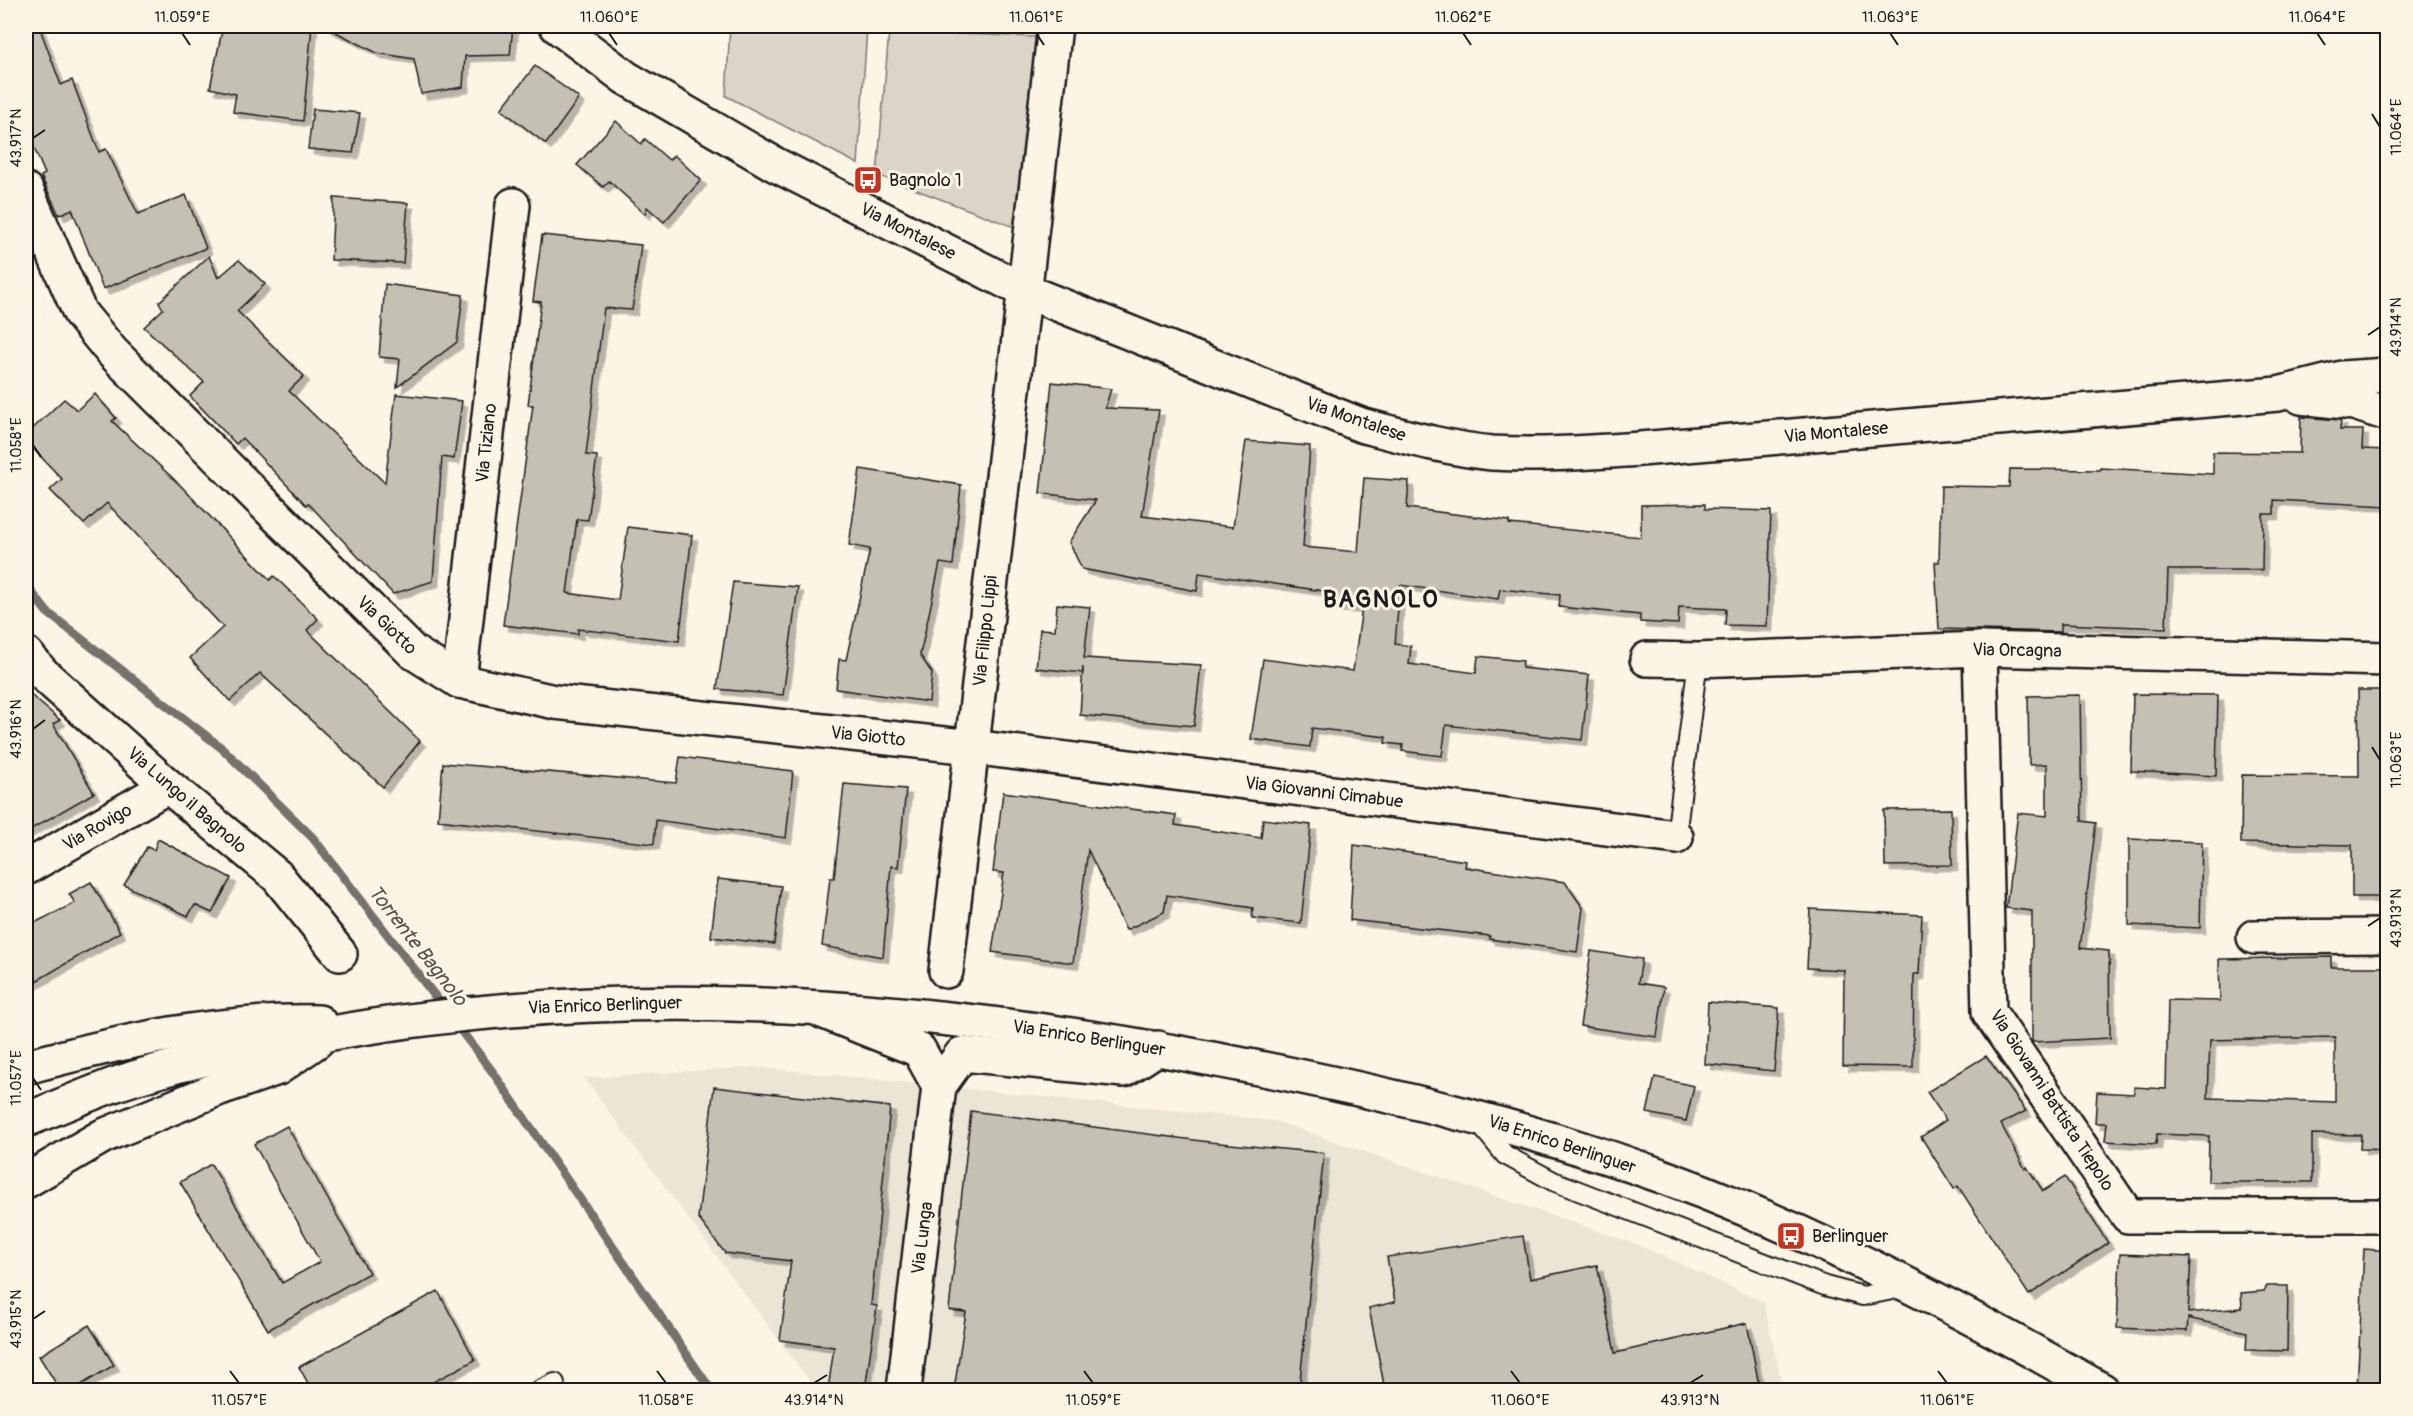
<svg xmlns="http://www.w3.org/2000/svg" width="2413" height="1416" font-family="Pangolin,sans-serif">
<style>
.built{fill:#ebe5d6}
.green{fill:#dbd5c8;stroke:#7c7872;stroke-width:1.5}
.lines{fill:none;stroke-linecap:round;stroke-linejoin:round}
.stream{stroke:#75726c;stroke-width:9}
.building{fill:#c4c0b3;stroke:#1c1c1c;stroke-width:1.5;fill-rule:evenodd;filter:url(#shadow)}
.service-casing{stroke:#1c1c1c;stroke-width:22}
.minor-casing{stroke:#1c1c1c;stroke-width:38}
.tertiary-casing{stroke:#1c1c1c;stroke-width:38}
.secondary-casing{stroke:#1c1c1c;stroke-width:38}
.service{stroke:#fcf5e5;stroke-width:18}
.minor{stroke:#fcf5e5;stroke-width:33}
.tertiary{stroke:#fcf5e5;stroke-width:33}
.secondary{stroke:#fcf5e5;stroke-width:33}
.ticks{fill:none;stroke:#1c1c1c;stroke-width:2}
.labels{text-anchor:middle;stroke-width:6;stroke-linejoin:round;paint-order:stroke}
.poi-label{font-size:18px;fill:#1c1c1c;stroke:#fcf5e5;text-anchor:start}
.street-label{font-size:18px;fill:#1c1c1c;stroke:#fcf5e5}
.water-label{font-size:20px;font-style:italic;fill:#575551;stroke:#fcf5e5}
.district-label{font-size:24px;font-weight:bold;letter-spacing:1.5px;fill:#1c1c1c;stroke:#fcf5e5}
.neatline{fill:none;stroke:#1c1c1c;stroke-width:2}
.ticks-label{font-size:15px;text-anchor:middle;fill:#1c1c1c}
</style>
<defs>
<filter id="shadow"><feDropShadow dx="5.5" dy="5.5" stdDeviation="0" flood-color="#0004"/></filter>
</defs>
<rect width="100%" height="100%" fill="#fcf5e5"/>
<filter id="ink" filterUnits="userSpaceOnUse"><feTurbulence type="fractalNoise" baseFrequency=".0167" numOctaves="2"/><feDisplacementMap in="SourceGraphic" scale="12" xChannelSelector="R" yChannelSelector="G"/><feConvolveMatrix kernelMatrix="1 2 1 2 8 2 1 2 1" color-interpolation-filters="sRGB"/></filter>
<g filter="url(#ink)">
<path class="built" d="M756,1067L1275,1121L1636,1244L1764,1302L1783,1390H816L584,1078Z"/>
<g class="green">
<path d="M730,26H828L867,28L858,164L726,96Z"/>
<path d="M957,26H1036L1035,34Z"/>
<path d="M889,31L1036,37L1014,227L877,175Z"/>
</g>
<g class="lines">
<g class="stream">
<path d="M26,585L47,612L223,749L313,838L445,1009"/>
<path d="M455,1023L492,1071L711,1390"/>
</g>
</g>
<g class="building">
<path d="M26,26H39L61,85L72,80L99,152L106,149L138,214L186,195L206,248L103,289L72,209L59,215L41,176L45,174L26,129Z"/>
<path d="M223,26H312L303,121L233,112L236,94L210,88Z"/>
<path d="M324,26H513L510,55L465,56L463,87L421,94L414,59L377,53Z"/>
<path d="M535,66L579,98L546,144L501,109Z"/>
<path d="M313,109L360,113L353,153L308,149Z"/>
<path d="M616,121L641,144L645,139L669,160L674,155L701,180L664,222L647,207L645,214L609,181L603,187L577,165Z"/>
<path d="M334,198L408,203L403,263L331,260Z"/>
<path d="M542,235L641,245L632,310L604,308L586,455L597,456L588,520L577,519L567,593L618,600L628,527L692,535L679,641L578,629V634L503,625L533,405H528L541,302L533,301Z"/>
<path d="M209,256L218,278L239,260L265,284L237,311L304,376L289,391L385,483L396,394L462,401L454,459L442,457L433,581L393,594L308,503L306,505L242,438L236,444L190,396L204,382L144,327L163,309L159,302Z"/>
<path d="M385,284L463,295L457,342L397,387L400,359L379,357Z"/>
<path d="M1052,382L1111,389L1105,408L1159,410L1142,516L1233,527L1246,441L1310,446L1303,547L1358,552L1364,478L1409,481L1407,508L1509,521V524L1641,537V505L1705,504V509L1771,511L1767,626L1725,625L1726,609L1679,607L1678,624L1640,622V615L1559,607L1560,595L1500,589L1498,599L1400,585L1395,644L1411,646L1409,664L1476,673L1478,656L1523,661L1522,668L1589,675L1582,740L1446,725L1442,756L1402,751L1403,745L1385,743L1386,737L1312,728L1310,747L1251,739L1263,659L1353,671L1362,608L1329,606L1330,592L1199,573L1197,591L1082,569L1069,542L1096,500L1040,493Z"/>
<path d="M95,394L116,418L112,421L181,486L270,580L274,576L318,619L307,630L420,741L383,787L260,673L230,701L190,658L223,627L107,503L84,524L50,490L62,479L26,441V435L64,399L77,410Z"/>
<path d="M2301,417L2341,420L2340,430H2363L2362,449L2388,450V506L2274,500V514H2263L2262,570H2168L2166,628L2061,624V632L1939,629L1935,562H1939L1941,486L2009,487L2010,469L2100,470V468L2213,474V452L2300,453Z"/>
<path d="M860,469L961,485L953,565L940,563L920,655L932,673L929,702L836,689L839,659L846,660L870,549L849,545Z"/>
<path d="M733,582L798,587L783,695L717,689Z"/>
<path d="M1057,604L1090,607L1084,658L1201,665L1194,726L1080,715L1083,667V673L1036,668L1040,629L1055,630Z"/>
<path d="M2358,690H2388V897H2352V845L2241,843L2242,775L2359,776Z"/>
<path d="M26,691L60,720L53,724L94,793L26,832Z"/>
<path d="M2133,694L2218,695L2216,776L2131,771Z"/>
<path d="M2080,695L2082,821L2096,823L2080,948L2109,951L2110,1038L2032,1042V911L2006,908L2018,813L2047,816V764L2029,765L2028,696Z"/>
<path d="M680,757L793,771L786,838L656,820L654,844L438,820L443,763L676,783Z"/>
<path d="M844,784L906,789L898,867L891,866L883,957L822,946L830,878H834Z"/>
<path d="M1003,792L1176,815L1175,825L1261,838L1263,819L1311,825L1301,923L1252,918L1253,908L1167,895L1164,912L1126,930L1088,850L1073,963L992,952L1004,873L993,872Z"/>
<path d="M1951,809L1952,865L1885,866L1884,810Z"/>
<path d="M158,839L231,878L212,913L195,905L188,916L124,885L147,847L154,850Z"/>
<path d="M2129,839L2202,842L2200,928L2129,925Z"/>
<path d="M1354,845L1466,861L1465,867L1565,882L1583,908L1577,952L1490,939V936L1350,920Z"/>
<path d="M718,879L781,886L774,944L711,937Z"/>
<path d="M91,882L120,932L26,987V927L75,903L69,894Z"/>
<path d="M1810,909L1922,915L1919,974H1914L1913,1067L1843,1066L1844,970L1807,968Z"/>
<path d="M1591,951L1642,959L1638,983L1664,987L1657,1037L1580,1026Z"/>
<path d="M2331,957V967H2388V1045H2381L2382,1089H2388V1150L2360,1149L2361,1135L2312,1134V1182H2208L2209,1136L2157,1134L2156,1144L2105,1141L2107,1123H2095L2097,1092L2134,1094V1087L2166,1089L2168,1000L2220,1001L2219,959ZM2335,1037V1102L2208,1098L2210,1040Z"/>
<path d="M1708,1002L1779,1008L1774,1071L1705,1064Z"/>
<path d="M1986,1056L2026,1111L2001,1124L2025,1169L2027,1167L2043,1191L2065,1177L2108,1243L2029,1295L1958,1186L1954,1189L1921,1137L1946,1120L1927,1092Z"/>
<path d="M1655,1077L1694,1086L1686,1121L1647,1113Z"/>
<path d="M714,1087L890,1107L871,1305L877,1306L865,1390H828L834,1347L780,1340L791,1261L725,1253L698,1218Z"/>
<path d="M971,1111L1209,1142L1324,1153L1299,1390H954L966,1312L949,1310Z"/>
<path d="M287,1126L369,1273L268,1330L180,1182L211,1164L282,1283L320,1262L254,1144Z"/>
<path d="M1523,1236L1530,1279L1597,1265L1615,1353L1747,1323L1760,1390H1385L1369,1308L1395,1302L1387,1257Z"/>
<path d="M2364,1249L2388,1251V1390H2357Z"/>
<path d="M2120,1254L2191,1257L2188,1313L2242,1308L2241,1293L2264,1291L2267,1286H2288L2287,1351L2246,1350L2247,1332L2188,1318L2187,1331L2117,1328Z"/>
<path d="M438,1291L475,1360L418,1390H312L299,1367Z"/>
<path d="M89,1325L114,1365L73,1390H60L39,1356Z"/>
</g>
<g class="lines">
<g class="service-casing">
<g id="service">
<path d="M1676,837L1698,660"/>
<path d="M1478,1122L1505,1155L1553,1181L1825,1286L1863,1296L1907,1287"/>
<path d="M540,1390L555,1383"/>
</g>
</g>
<g class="minor-casing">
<g id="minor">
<path d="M26,190L80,313L112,352L413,652L459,681L555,702L972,747L1676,837"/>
<path d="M1980,649L1989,1012L2128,1216H2388"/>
<path d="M26,654L42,673L168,786L277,876L340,954"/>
<path d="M1647,659L1698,660L1980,649L2388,659"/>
<path d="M459,681L513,205"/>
<path d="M26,868L168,786"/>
<path d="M2254,937L2388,936"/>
<path d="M946,971L1055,26"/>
<path d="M822,1011L919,1050L939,1086"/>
<path d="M904,1390L939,1086L962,1054L1124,1070L1158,1048"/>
</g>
</g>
<g class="tertiary-casing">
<g id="tertiary">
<path d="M557,26L626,78L776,165L1025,291L1361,425C1403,436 1449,449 1492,453C1541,456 1592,452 1640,449L2278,394L2342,378L2388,375"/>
<path d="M2301,397L2354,403L2388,414"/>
</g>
</g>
<g class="secondary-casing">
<g id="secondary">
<path d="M26,1067C122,1041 218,1020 319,1022"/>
<path d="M26,1120C56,1108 86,1095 116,1084C174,1064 236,1052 295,1040C609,977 921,1002 1233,1063C1394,1094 1551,1132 1704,1192C1842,1247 1973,1317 2102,1390"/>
<path d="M26,1181L103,1136L220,1088L278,1068L317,1041"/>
</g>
</g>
<use href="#service" class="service"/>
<use href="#minor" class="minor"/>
<use href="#tertiary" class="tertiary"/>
<use href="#secondary" class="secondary"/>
</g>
</g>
<path class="ticks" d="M182,33L190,45M609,33L617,45M1036,33L1044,45M1463,33L1471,45M1890,33L1898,45M2317,33L2325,45M2372,114L2380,127M33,138L45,130M2368,335L2380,327M33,445L41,457M33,729L45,720M2372,747L2380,760M2368,926L2380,918M33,1078L41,1090M33,1319L45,1311M230,1371L239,1383M657,1371L666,1383M1084,1371L1093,1383M1511,1371L1520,1383M1938,1371L1947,1383M814,1383L827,1375M1690,1383L1703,1375"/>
<defs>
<g id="bus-square" transform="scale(1.5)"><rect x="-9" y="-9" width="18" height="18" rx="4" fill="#c8321e" stroke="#fcf5e5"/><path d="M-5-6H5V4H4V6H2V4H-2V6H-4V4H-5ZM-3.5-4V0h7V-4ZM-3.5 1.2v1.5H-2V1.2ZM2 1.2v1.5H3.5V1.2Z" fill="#fff"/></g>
</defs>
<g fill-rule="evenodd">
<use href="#bus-square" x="868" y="180"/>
<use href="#bus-square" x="1791" y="1236"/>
</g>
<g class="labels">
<g class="poi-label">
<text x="889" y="186">Bagnolo 1</text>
<text x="1812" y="1242">Berlinguer</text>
</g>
<g class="street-label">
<text transform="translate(908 231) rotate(27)" y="6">Via Montalese</text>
<text transform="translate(1356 419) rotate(19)" y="6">Via Montalese</text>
<text transform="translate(1836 432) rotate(-5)" y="6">Via Montalese</text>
<text transform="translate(486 443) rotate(-84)" y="6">Via Tiziano</text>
<text transform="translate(387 625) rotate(44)" y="6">Via Giotto</text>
<text transform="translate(985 631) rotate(-84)" y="6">Via Filippo Lippi</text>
<text transform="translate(2017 650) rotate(1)" y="6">Via Orcagna</text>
<text transform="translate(868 736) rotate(6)" y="6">Via Giotto</text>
<text transform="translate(1324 792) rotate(7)" y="6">Via Giovanni Cimabue</text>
<text transform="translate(187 800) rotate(41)" y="6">Via Lungo il Bagnolo</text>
<text transform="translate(97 827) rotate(-30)" y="6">Via Rovigo</text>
<text transform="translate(605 1005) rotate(-2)" y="6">Via Enrico Berlinguer</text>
<text transform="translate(1089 1038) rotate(9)" y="6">Via Enrico Berlinguer</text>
<text transform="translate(2052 1100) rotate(57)" y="6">Via Giovanni Battista Tiepolo</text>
<text transform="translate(1562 1144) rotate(18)" y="6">Via Enrico Berlinguer</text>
<text transform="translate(922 1238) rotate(-83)" y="6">Via Lunga</text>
</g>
<g class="water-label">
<text transform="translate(418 945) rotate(52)" y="7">Torrente Bagnolo</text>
</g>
<g class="district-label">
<text x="1381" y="607">BAGNOLO</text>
</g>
</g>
<rect width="2413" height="1416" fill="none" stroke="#fcf5e5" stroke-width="66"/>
<rect x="33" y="33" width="2347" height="1350" class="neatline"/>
<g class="ticks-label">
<text x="182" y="22">11.059°E</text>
<text x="609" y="22">11.060°E</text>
<text x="1036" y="22">11.061°E</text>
<text x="1463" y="22">11.062°E</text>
<text x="1890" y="22">11.063°E</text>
<text x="2317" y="22">11.064°E</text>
<text transform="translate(2396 127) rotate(-90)" y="5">11.064°E</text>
<text transform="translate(16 138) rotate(-90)" y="5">43.917°N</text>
<text transform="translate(2396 327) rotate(-90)" y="5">43.914°N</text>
<text transform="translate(16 445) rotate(-90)" y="5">11.058°E</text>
<text transform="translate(16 729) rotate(-90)" y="5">43.916°N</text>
<text transform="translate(2396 760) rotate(-90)" y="5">11.063°E</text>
<text transform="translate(2396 918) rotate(-90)" y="5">43.913°N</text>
<text transform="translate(16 1078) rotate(-90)" y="5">11.057°E</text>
<text transform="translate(16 1319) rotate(-90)" y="5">43.915°N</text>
<text x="239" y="1405">11.057°E</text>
<text x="666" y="1405">11.058°E</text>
<text x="814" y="1405">43.914°N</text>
<text x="1093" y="1405">11.059°E</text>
<text x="1520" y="1405">11.060°E</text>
<text x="1690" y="1405">43.913°N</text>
<text x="1947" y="1405">11.061°E</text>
</g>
</svg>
